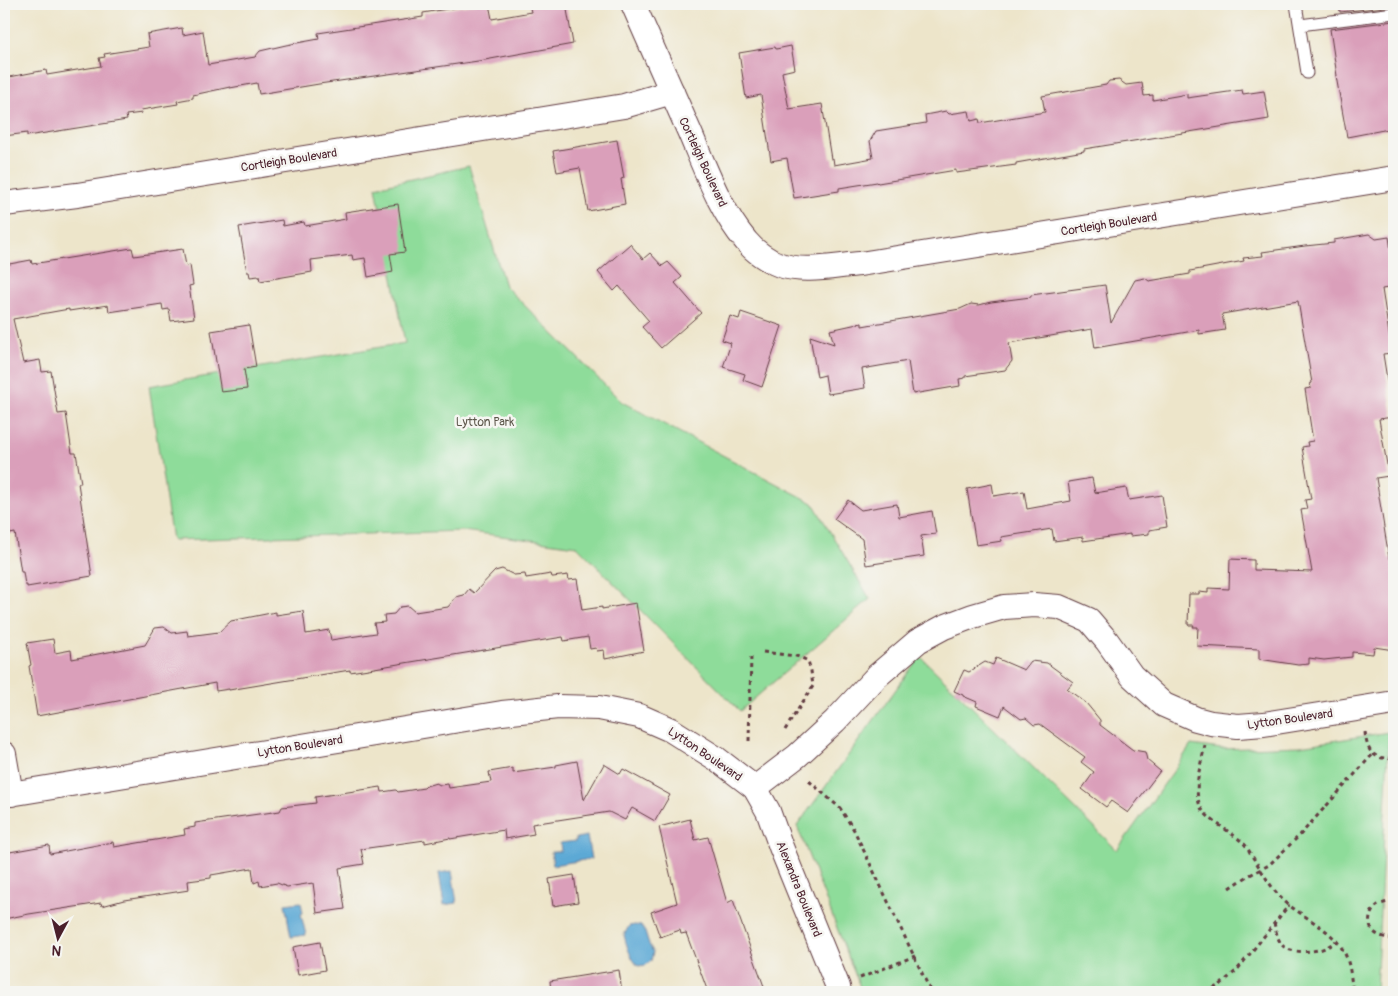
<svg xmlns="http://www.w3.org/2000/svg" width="1398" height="996" font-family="Pangolin,sans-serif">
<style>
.green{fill:#8edc9a;stroke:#6c7e62}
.water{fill:#5ca9d5;stroke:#536480}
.building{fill:#da9fba}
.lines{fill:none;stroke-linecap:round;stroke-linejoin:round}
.service-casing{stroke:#623d43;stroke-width:13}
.minor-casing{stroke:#623d43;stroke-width:26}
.path{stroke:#623d43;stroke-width:3;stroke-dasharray:4 4;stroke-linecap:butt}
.service{stroke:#fff;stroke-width:11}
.minor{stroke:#fff;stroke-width:24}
.labels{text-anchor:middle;stroke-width:5;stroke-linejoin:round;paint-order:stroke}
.street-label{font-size:12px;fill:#4a1f2b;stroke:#f6f6f2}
.park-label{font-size:12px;fill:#5e584c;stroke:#f6f6f2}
</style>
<rect width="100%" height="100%" fill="#f6f6f2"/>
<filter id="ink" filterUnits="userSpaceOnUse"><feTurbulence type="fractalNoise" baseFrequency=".02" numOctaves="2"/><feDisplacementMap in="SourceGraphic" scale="10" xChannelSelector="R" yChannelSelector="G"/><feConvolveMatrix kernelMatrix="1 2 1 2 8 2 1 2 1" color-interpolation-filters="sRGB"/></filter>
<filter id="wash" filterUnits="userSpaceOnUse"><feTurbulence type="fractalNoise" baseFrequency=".0096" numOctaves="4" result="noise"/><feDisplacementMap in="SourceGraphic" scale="20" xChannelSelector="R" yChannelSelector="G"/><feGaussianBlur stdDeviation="1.12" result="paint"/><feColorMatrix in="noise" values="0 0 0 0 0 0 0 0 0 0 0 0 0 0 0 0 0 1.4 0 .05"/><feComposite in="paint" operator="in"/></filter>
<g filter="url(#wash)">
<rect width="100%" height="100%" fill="#ede5ca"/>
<g class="green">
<path d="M469,166L505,286L622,402L813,503L870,599L740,711L577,546L463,531L172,540L149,386L405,343L376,187Z"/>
<path d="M920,656L1117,850L1175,769L1191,745L1221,749L1300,746L1389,732L1376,992H862L797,826Z"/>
</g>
<g class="water">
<path d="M587,836L591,859L553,865L551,852L561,851L560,843L576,841V838Z"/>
<path d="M452,871L457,903L444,905L439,873Z"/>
<path d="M301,902L303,913L301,914L306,935L291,937L285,904Z"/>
<path d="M635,925L641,926L645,932L648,942L653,952L651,961L646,965L638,966C630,957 627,947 624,935L629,926Z"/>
</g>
<g id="blocks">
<g class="building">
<path d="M477,4H489L492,19L531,12L529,4H566L573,44L485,60L319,84L259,94L257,83L230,88V87L193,95V98L177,101L178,104L141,110L142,113L126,115L127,120L27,136V133L4,136V78L46,70L47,75L101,66L99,58L105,57L104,54L149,47L147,34L182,28L183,35L203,31L208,65L255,57L260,51L286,45L319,39L318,33L423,17V13Z"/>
<path d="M1339,4H1394V6L1340,12Z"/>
<path d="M1394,21V128L1347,137L1336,76H1337L1330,29Z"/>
<path d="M791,46L795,69L782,72L789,109L822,104L831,159L833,158L834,165L873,158L870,141L876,131L926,123L925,115L946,111L949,114L969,111L971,121L979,119L980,123L1045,112L1042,96L1106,85L1109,81L1119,80L1126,85L1142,83L1144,96L1153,95V100L1187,94V98L1242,90L1243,94L1264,91L1269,119L1084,149V151L1016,163V165L956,173V170L878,183L877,182L839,188V191L794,198L787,158L771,161L761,95L746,98L739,53L775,47L776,49Z"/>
<path d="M617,140L624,178L621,179L625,204L588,211L580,168L557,172L553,151Z"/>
<path d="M398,204L405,252L390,254L393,272L368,277L365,258L353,260L352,255L311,260L312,272L260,281L259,276L250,277L249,272H247L239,227L282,220L283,226L304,222L305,226L346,219L345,212Z"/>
<path d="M1369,234L1376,239L1389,237L1394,271V287L1382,289L1392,353L1383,354L1393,417L1379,419L1389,476L1376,478L1389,558H1394V650L1374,647L1373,654L1352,652V657L1324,660L1309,658V664L1298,665L1259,659V649L1197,646L1198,627H1193L1194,625H1188L1189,594H1199V592L1208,593V588L1229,589L1230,559L1254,560V570L1312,572L1301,510L1307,509L1305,500L1311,499L1302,447L1308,446L1307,442L1313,441L1305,389L1311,388L1310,384L1312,383L1298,301L1222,314L1225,330L1199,334V330L1095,348L1092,329L1009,343L1012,361L1005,370L965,376V378L959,379L960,386L913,394L908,361L862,369L865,388L828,394L825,375L817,377L810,336L834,344L830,330L862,323V326L960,309L971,304L979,305L991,302L1031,297V295L1105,285L1111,323L1135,280L1145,278L1149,281L1190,274V271L1244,261L1243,258L1263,256L1262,252L1305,246L1334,243V240Z"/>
<path d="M630,244L643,259L650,253L662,266L668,262L682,277L675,283L701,313L661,348L642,327L649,321L619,286L614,291L598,272Z"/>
<path d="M132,248L134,256L183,249L186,266L190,265L193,285L189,286L194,318L171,321L169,309L163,310L162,304L109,312L108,305L69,311V309L13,319L23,363L40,360L42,372L51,371L58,414L66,413L72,453H76L81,483H78L92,576L27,587V585H25L23,572H21L15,533L10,534L4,491V265L31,260L32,264Z"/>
<path d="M741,312L782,326L762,387L743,380L745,374L723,367L731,343L722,340L730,316L739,319Z"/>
<path d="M249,325L256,367L244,369L247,389L221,392L211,331Z"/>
<path d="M1092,478L1095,493L1126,488L1129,500L1162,495L1167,527L1149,530V534L1130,536V534L1083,541V537L1054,541L1052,529L1001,537L1002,541L976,545L967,489L992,484L994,496L1024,491L1027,509L1071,501L1068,482Z"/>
<path d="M848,500L861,510L897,504L899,517L932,511L936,534L921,536L924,556L866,565L862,539L834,519Z"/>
<path d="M502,569L514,575L525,574L526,578L551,574L552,577H553L568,575L569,580L577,579L582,610L602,607V609L636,603L644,651L605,659L604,650L597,651L596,648L590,649L588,637L564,641L563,637L350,672V670L229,690V689L216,691L215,683L37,716L29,666L31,665L27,643L53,639L55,653L71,650L72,659L145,645L155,628L164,627L172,633L187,631L188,636L219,632L231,621L276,612V615L303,611L306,634L329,630L331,640L376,633L374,623L385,622L384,615L394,614L400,607L408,606L415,612L448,607L456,597L464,595L469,589L474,593L495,571Z"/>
<path d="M996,658L1024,670L1031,661L1047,663L1073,682L1067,689L1086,703L1100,720V725L1133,750L1145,752L1147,760L1160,771L1128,813L1111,801L1106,807L1082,789L1094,772L1081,762L1085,757L1040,724L1034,725L1026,718L1021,719L1004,706L1000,716L976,706L977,702L963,696V695L954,691L964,670L969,672L985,662L993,665Z"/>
<path d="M577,761L584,800L604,764L620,774L623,769L670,795L655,821L632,808L625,820L609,812L532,824L534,834L505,839L504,830L450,839V838L425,843V840L361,849L364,864L339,868L345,909L317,913L313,883L287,887L277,883L260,886L259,881L254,883L252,868L211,875V878L188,881L189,890L124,900L102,906L101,903L29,914L4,919V853L49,845L50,854L113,842L114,847L185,835L184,829L195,827V823L280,811L282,807L316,803L315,797L381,787L382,792L396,790L398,792L424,788L426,786L436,783L440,785L448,784L449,788L491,782L489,772L513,768V773L556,767V765Z"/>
<path d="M690,819L695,840L708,837L727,903L733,900L766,992H708L686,933L681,934L680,930L660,937L651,912L677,903L659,827Z"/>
<path d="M574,875L578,902L553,906L549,879Z"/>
<path d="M320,942L325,970L298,975L293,947Z"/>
<path d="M619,970L622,992H551L550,981Z"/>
</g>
</g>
</g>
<g filter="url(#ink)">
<use href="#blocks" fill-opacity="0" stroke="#623d43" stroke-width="1"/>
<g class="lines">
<g class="service-casing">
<g id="service">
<path d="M1296,4L1307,73"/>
<path d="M1300,25L1394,13"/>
</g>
</g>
<g class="minor-casing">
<g id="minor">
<path d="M633,4C652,47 671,90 690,133C705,168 721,212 746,241C754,251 768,261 780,265C805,273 834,266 860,264L1394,178"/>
<path d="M4,204L77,195L624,106L672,92"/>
<path d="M4,754L11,794"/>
<path d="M755,788L797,756L835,721L877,676L918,641L944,627L973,616L1004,607L1034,605L1059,607L1089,620L1107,641L1132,676L1164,705L1196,719L1211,723L1238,726L1264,724L1394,703"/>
<path d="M4,795L502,713L558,707L599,708L639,716L671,730L717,759L755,788L768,811L781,847L838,987L839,992"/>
</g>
</g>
<g class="path">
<path d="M763,652L796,656L804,659L808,661L811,671L813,686L783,733"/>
<path d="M1365,732C1367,752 1373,760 1394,758"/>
<path d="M749,741L751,655"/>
<path d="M1205,745C1201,764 1193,787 1200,806C1206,820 1235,833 1246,846C1249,850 1251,855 1254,859C1262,871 1270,886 1280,897C1301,919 1339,929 1348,962C1351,972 1351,982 1353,992"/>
<path d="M809,781L840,808L854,830L931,992"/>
<path d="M1230,888L1248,876L1269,865L1300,835L1373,754"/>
<path d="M1394,901C1389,902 1383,903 1378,905C1369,911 1366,926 1375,933C1380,937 1388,938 1394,939"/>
<path d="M1274,923C1276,930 1277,940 1283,946C1290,953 1309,952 1318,950C1325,949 1331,945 1336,941"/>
<path d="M860,978L915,956"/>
<path d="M1206,992L1220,985L1237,970L1289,905"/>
</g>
<use href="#service" class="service"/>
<use href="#minor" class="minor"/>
</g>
</g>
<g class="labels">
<g class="street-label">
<text transform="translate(289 160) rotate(-9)" y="4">Cortleigh Boulevard</text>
<text transform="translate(703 162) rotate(65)" y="4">Cortleigh Boulevard</text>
<text transform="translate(1109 224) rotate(-9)" y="4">Cortleigh Boulevard</text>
<text transform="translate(1290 719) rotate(-8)" y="4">Lytton Boulevard</text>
<text transform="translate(300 746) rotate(-9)" y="4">Lytton Boulevard</text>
<text transform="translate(705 754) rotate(34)" y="4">Lytton Boulevard</text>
<text transform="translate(799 889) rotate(68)" y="4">Alexandra Boulevard</text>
</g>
<g class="park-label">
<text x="485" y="426">Lytton Park</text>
</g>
</g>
<rect width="1398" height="996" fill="none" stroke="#f6f6f2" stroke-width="20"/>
<g transform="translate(58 938) rotate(187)" stroke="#f6f6f2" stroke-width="4" paint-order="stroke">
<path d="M0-4L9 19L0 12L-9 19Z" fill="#4a1f2b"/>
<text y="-8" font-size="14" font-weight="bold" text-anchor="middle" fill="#4a1f2b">N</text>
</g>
</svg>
